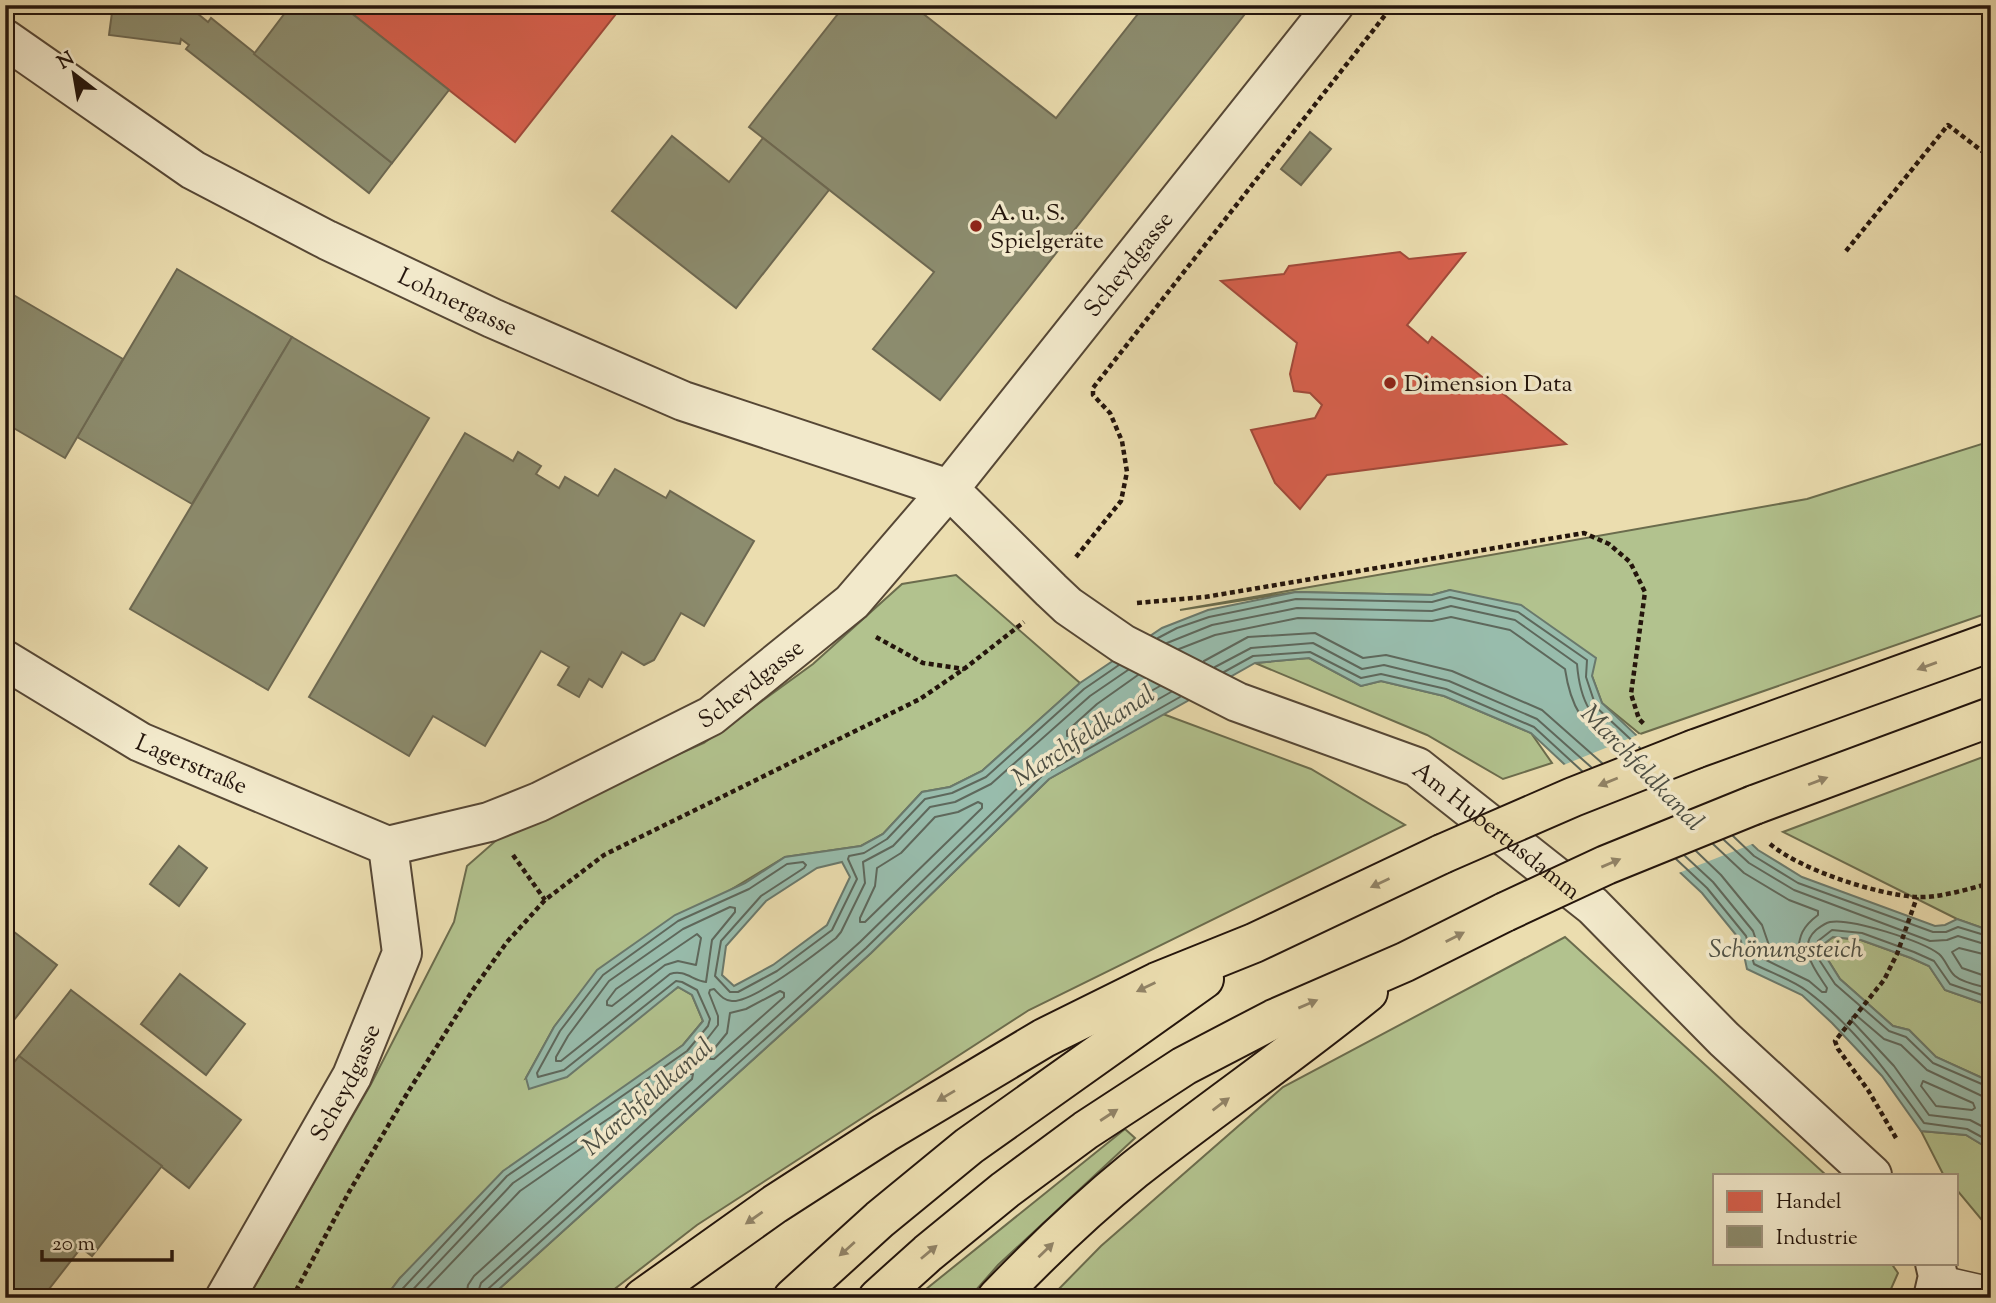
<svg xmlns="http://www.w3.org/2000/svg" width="1996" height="1303" font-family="'Sorts Mill Goudy',serif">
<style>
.green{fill:#b2c28e;stroke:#6b6c4d;stroke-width:2}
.water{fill:#98bcac;stroke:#6a796c;stroke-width:2;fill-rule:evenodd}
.pier{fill:#ebddaf}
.shops{fill:#d6604d;stroke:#a14a3a;stroke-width:2}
.industry{fill:#8c8c6e;stroke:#6d6851;stroke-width:2}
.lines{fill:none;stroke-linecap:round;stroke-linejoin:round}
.shore{stroke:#5e685c;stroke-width:2}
.service-casing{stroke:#564735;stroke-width:24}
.minor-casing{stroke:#564735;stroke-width:42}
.motorway-casing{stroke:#24150c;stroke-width:42}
.path{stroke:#24150c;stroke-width:4.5;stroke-dasharray:5 3.5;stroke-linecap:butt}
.service{stroke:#f2e9cb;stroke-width:21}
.minor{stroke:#f2e9cb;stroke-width:38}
.motorway{stroke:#ebddaf;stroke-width:38}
.motorway-bridge-casing{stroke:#24150c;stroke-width:42;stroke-linecap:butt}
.motorway-bridge{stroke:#ebddaf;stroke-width:38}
.oneway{fill:#918366}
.poi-dot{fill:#8f2418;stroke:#f2e9cb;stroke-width:2.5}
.labels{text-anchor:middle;stroke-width:7;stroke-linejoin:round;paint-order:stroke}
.poi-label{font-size:24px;fill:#24150c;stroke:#f2e9cb;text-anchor:start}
.street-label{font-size:24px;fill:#24150c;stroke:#f2e9cb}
.water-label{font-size:26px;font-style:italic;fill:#4d4f44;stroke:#f2e9cb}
</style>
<rect width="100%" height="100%" fill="#ebddaf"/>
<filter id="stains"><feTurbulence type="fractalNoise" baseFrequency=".00286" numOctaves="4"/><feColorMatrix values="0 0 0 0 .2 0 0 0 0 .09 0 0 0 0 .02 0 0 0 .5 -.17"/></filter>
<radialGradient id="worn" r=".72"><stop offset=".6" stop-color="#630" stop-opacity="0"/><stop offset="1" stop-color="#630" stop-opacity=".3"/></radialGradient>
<g class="green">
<path d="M1991,441V612L1640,734L1602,703L1592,676L1450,590L1432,595L1296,592L1180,610L1807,499Z"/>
<path d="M956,575L1080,683L982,771L950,787L922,792L883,834L861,846L785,857L598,970L554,1027L526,1078L654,1005L678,987L692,995L703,1021L683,1045L602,1104L400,1278L385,1298H248L371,1084L454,922L467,866L508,830L704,743L813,664L902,584Z"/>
<path d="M1309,658L1361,686L1381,681L1444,696L1531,733L1552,763L1503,779L1427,735L1255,663Z"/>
<path d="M1163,714L1311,769L1405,825L1029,1010L697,1225L603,1298H489L871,953L1049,779Z"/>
<path d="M1991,754V931L1957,919L1783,832Z"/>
<path d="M1565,937L1826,1175H1714V1263H1891L1898,1273L1887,1298H1050L1101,1246L1283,1087Z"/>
<path d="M1833,937L1861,940L1911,958L1929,966L1945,990L1991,1006V1082L1936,1057L1909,1030L1893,1026L1840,979L1823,952L1825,943Z"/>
<path d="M1125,1129L1135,1138L998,1265L969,1298H915Z"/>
<path d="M1921,1131L1966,1135L1991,1150V1231L1956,1189V1175L1943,1174Z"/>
</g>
<path class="water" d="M1450,590L1521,605L1596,658L1592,676L1602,703L1758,850L1802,877L1935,926L1945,925L1957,919L1991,931V1006L1945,990L1929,966L1911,958L1861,940L1833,937L1825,943L1823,952L1840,979L1893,1026L1909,1030L1936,1057L1991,1082V1150L1966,1135L1921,1131L1882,1076L1832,1023L1802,995L1747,969L1741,941L1702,893L1531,733L1444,696L1381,681L1361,686L1309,658L1255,663L1049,779L871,953L489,1298H385L400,1278L503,1171L683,1045L703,1021L692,995L678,987L567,1077L529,1089L526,1078L554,1027L597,970L675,915L745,883L785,857L861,846L883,834L922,792L950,787L982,771L1080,683L1162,628L1208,610L1296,592L1432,595ZM842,862L850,877L827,925L773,965L734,986L722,975L726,946L766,901L817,868Z"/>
<path class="pier" d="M1640,734L1755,843L1676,874L1561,766Z"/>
<g class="shops">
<path d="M341,5H623L515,142Z"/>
<path d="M1400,252L1409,259L1465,253L1407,325L1428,343L1432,337L1566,444L1327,475L1300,509L1275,483L1251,430L1315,418L1322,405L1310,393L1294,391L1290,374L1297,343L1221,281L1284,274L1289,266Z"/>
</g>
<g class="industry">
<path d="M113,5H187L208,22L211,18L392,163L369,193L186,49L189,45L181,39L180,44L109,35Z"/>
<path d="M291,5H341L449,90L392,163L254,54Z"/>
<path d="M845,5H912L1056,118L1145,5H1252L940,400L873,349L934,272L749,127Z"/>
<path d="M1310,132L1331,149L1301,185L1281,169Z"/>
<path d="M672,136L729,182L763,138L829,190L736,308L612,211Z"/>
<path d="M177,269L292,337L192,504L77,437Z"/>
<path d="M5,290L123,359L65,458L5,423Z"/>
<path d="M292,337L429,418L268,690L130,609Z"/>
<path d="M465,433L513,461L518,452L541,466L536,474L559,488L565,477L598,496L615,469L666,498L670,491L754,541L704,626L681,613L654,660L644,665L622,652L602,687L589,679L579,697L558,685L569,667L541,651L485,746L433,716L409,756L309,697Z"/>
<path d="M179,846L207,868L179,906L150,884Z"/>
<path d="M5,925L57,965L14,1020L5,1014Z"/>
<path d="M180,974L245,1024L206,1075L141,1024Z"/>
<path d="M71,990L241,1120L189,1188L19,1056Z"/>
<path d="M19,1056L162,1166L92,1256L81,1248L42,1298H5V1210L13,1200L5,1194V1074Z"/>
</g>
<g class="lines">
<g class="shore">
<path d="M1158,638L1177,628L1209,617L1296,599L1432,602L1450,597L1518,612L1587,660L1586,677L1596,707L1640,748"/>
<path d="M1167,643L1212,625L1297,608L1432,611L1451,606L1515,620L1577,664C1581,713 1597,720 1631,752"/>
<path d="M1179,649L1215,635L1298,618L1432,621L1451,617L1510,630L1565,669C1572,716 1587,725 1620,756"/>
<path d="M1204,661L1248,637L1315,633L1363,658L1386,655L1452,671L1542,710L1602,763"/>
<path d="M1215,667L1251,648L1313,643L1362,669L1384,665L1449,681L1537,719L1591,767"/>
<path d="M1224,672L1253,656L1310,652L1361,678L1381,674L1446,689L1534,727L1582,771"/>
<path d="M1138,675L1097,704L1067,731V736H1071L1160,686"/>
<path d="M978,802L982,804V808L865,922H860V918L875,886L877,868L901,853L935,817L958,812Z"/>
<path d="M1733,836L1754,856L1798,883L1933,932H1946L1958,927L1991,937"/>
<path d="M1724,840L1749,863L1794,890L1930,941L1947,940L1958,936L1991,946"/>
<path d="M1696,851L1721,875L1762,925L1771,951L1796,961C1800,939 1798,930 1818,915V911L1789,900L1744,873L1713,844"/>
<path d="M1685,856L1713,882L1753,931L1762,958L1809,981L1822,992H1826L1827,988C1816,971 1796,948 1816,930C1820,927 1825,923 1830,922C1851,918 1922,941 1939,954C1946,960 1948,970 1955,976C1963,983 1981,986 1991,989"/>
<path d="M1676,859L1707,888L1746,936L1754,964C1771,973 1791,979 1807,991C1854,1026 1890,1076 1924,1123L1967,1129L1991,1142"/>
<path d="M730,907L735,908V912L712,940L706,982C693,981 685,969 670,974L561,1061H556V1057L568,1036L609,981L683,929Z"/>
<path d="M697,934L701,938L696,965L678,961L665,965L612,1006L607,1005V1001L616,989Z"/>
<path d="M1991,956L1959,948L1952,952L1962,968L1991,978"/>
<path d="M780,991L784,993V997L714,1059H710L709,1055L727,1033L730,1013L746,1009Z"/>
<path d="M1991,998L1950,984L1934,961L1914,952L1862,933L1832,930L1818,941L1816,955L1835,984L1889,1031L1906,1037L1933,1063L1991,1088"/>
<path d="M1923,1081L1973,1103L1975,1108L1972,1110L1936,1106L1921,1086Z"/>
<path d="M1991,1097L1982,1096L1927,1070L1901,1045L1884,1039L1857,1016L1852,1017V1021L1894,1066L1929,1115L1970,1120L1991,1131"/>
<path d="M394,1298L507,1176L687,1051L708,1026L710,1019L697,990L682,982L676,981L564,1070L538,1077L537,1073L560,1031L603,975L678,921L749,889L787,864L803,862L806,865L804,868L761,896L721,941L715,976L730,992H738L777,971L832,930L857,879L848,859L849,856L864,853L887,839L925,799L952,793L986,777L1084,689L1119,665"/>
<path d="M405,1298L513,1183L611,1117L694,1056L718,1025V1016L709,993L710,990L714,989C719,994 724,1001 732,1001C753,1003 818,952 836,938L841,932L865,883L863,862L893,846L930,807L955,802L991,784L1090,696L1128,670"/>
<path d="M418,1298L520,1191L688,1074H693L692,1079L474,1276L468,1285L466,1298"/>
<path d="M476,1298L481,1283L860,942L1039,767L1171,692"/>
<path d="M485,1298L488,1289L866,948L1044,774L1180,697"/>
</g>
<g class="service-casing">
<path id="service" d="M1938,1276L1991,1288"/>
</g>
<g class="minor-casing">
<g id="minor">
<path id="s1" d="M5,39L193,170L327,240L492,318L683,401L949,489L1051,590L1068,606L1123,644L1237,702L1417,767L1593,906L1724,1039L1872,1175"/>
<path id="s2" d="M5,660L140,742L388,846"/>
<path id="s3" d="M388,846L489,822L539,802L711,716L852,602L949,489L1334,5"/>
<path id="s4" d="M225,1298L352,1076L402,953L388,846"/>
<path d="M1933,1298L1938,1276L1935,1263"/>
</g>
</g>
<g class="motorway-casing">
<g id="motorway">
<path d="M1695,749L1991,642"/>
<path d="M1754,805L1991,717"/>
<path d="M643,1298L775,1204L885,1133L1044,1038L1157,982L1254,943L1442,854"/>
<path d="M793,1298L880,1219L969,1146L1204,979"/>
<path d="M878,1298L928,1253L1005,1190L1086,1130L1184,1066L1274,1019L1405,962L1505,912"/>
<path d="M997,1298C1040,1253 1086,1209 1134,1170C1211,1109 1292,1054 1368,992"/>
</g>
</g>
<g class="path">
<path d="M1846,251L1948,125L1991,158"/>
<path d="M1983,310L1991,300"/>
<path d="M1076,557L1121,501L1127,472L1122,441L1110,413L1093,395V388L1393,5"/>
<path d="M1137,603L1205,597L1584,533L1609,544L1630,562L1645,592L1631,694L1639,719L1644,724"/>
<path d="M876,637L923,663L964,669"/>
<path d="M1770,844C1801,870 1875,894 1916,897C1940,898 1968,889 1991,883"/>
<path d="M513,855L545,900"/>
<path d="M1896,1138L1868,1090L1838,1049L1835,1041L1884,980L1897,954L1917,897"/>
<path d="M292,1298L349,1192L408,1092L472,991L507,942L545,900L604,855L920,699L964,669L1024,622"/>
</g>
<use href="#service" class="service"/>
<use href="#minor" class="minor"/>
<use href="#motorway" class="motorway"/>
<g class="motorway-bridge-casing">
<g id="motorway-bridge">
<path d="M1442,854L1573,797L1695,749"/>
<path d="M1505,912L1606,865L1754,805"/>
</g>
</g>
<use href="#motorway-bridge" class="motorway-bridge"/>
</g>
<defs><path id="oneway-solid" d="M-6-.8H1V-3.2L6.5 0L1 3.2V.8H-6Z" transform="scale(1.75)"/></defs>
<g class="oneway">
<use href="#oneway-solid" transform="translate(1927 666) rotate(160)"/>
<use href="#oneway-solid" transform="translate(1818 781) rotate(-21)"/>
<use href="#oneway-solid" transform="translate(1608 782) rotate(158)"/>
<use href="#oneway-solid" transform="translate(1611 863) rotate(-23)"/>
<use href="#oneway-solid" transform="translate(1380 883) rotate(155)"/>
<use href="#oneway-solid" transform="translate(1455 937) rotate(-27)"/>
<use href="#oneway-solid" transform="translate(1146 987) rotate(154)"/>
<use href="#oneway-solid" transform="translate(1308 1004) rotate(-23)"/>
<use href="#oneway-solid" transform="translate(946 1096) rotate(149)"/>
<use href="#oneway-solid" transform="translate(1221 1104) rotate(-37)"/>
<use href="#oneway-solid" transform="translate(1109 1115) rotate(-33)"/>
<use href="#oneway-solid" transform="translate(754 1218) rotate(145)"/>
<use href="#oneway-solid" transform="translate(847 1249) rotate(138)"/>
<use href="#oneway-solid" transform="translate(1046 1250) rotate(-44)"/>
<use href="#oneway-solid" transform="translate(929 1252) rotate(-40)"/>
</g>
<g class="poi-dot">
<circle cx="976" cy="226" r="7"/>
<circle cx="1390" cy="383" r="7"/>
</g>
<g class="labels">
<g class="poi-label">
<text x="990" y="220">A. u. S.<tspan x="990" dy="28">Spielgeräte</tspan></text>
<text x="1404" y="391">Dimension Data</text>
</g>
<g class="street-label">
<text dy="8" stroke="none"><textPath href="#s3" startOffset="968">Scheydgasse</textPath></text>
<text dy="8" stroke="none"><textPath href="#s1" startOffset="525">Lohnergasse</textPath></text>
<text dy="8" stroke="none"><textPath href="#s3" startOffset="401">Scheydgasse</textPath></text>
<text dy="8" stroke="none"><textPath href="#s2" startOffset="214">Lagerstraße</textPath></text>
<text dy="8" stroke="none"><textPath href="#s1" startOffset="1706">Am Hubertusdamm</textPath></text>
<text dy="8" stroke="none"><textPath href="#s4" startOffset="247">Scheydgasse</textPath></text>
</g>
<g class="water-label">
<text transform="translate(1083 735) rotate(-33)" y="9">Marchfeldkanal</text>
<text transform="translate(1643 767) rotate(46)" y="9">Marchfeldkanal</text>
<text x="1786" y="957">Schönungsteich</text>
<text transform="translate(647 1096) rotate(-41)" y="9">Marchfeldkanal</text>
</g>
</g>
<rect width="1996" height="1303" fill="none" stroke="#ebddaf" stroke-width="28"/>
<rect x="7" y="7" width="1982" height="1289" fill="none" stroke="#24150c" stroke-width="3.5"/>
<rect x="14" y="14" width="1968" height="1275" fill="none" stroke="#24150c" stroke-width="2"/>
<rect x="1713" y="1174" width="245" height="91" fill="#f2e9cb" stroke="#a0947f" stroke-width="2"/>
<rect x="1727" y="1191" width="35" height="21" fill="#d6604d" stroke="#a0947f" stroke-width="2"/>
<text x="1776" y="1208" font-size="21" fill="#24150c">Handel</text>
<rect x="1727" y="1226" width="35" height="21" fill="#8c8c6e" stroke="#a0947f" stroke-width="2"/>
<text x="1776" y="1244" font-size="21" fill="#24150c">Industrie</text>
<g transform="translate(74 74) rotate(329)" stroke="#f2e9cb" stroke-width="5" paint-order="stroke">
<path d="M0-5L12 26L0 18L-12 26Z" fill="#24150c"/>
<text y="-10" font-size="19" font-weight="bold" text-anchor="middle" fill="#24150c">N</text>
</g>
<path d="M42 1250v10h130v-10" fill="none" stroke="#24150c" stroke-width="3.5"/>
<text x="52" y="1250" font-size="21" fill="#24150c" stroke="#f2e9cb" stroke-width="5" paint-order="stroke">20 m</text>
<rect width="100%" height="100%" filter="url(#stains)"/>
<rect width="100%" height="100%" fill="url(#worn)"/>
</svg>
